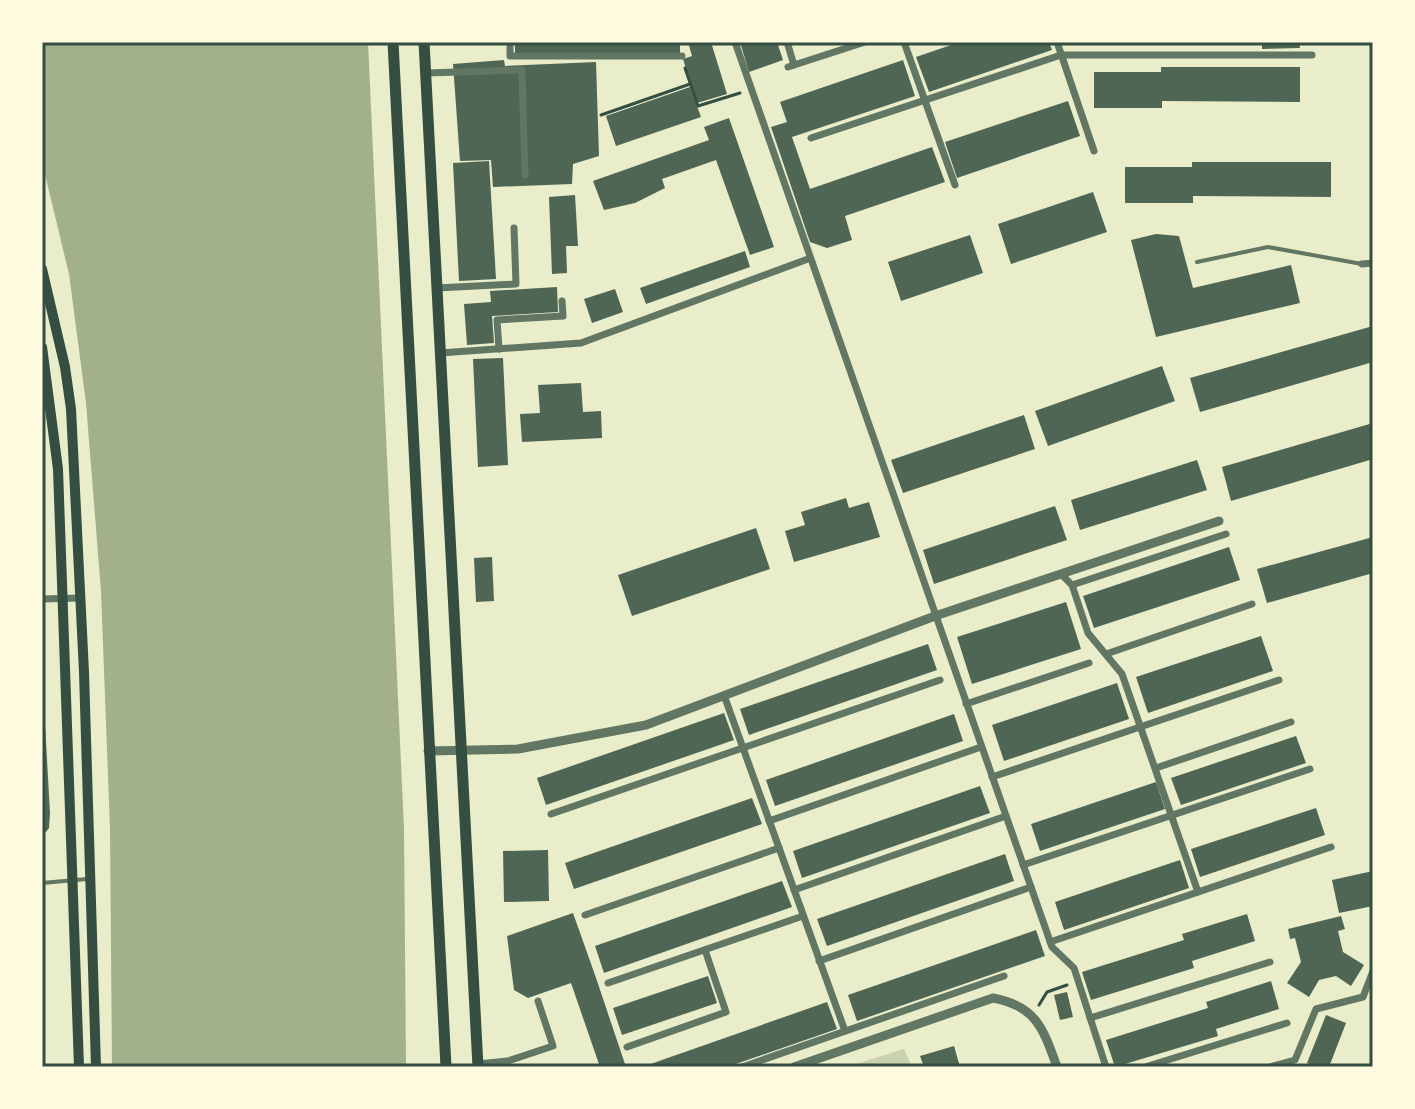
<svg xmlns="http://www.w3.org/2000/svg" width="1415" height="1109" font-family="Roboto,sans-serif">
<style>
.green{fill:#cad2ad}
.water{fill:#a3b18a}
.building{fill:#4f6655}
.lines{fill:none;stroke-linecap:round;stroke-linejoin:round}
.path{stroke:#344e41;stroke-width:3}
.service{stroke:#617663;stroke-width:4}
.minor{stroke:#617663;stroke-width:7}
.tertiary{stroke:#617663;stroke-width:9}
.secondary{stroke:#344e41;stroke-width:10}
.primary{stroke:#344e41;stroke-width:11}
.neatline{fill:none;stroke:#344e41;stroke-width:3}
</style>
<rect width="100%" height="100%" fill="#e9edc9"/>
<path class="green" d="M904,1049L912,1067H846Z"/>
<path class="water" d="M42,42H368L404,829L406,1067H112L110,829L101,591L86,403L69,274L42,162Z"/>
<g class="building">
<path d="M515,42H680V54L515,53Z"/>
<path d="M688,42H711L727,94L697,103L683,59L692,56Z"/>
<path d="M740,42H777L783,60L749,72Z"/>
<path d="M960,42H1049L1052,50L929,92L916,57Z"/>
<path d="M1262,42H1299L1300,48L1262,49Z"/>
<path d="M504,60L505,66L596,62L599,156L573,164L572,184L493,187L491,160L460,161L453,64Z"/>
<path d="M903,60L915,96L792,137L810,189L932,147L945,182L845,216L852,240L827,248L810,242L771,127L787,122L780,102Z"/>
<path d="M1161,67H1300V102L1162,101V108H1094V72H1161Z"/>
<path d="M690,87L701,117L616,146L606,116Z"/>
<path d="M1068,101L1080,136L957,178L945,142Z"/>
<path d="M729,118L774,247L750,255L716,160L662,179L665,188L635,203L604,210L593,181L709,140L704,127Z"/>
<path d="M489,161L496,279L459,281L453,163Z"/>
<path d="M1192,162H1331V197L1193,196V203H1125V167H1192Z"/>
<path d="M1093,192L1107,232L1011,264L998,224Z"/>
<path d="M575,195L578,246H566L567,273L552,274L549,197Z"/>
<path d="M1156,234L1179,236L1193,288L1291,265L1300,303L1156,337L1131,240Z"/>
<path d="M970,235L983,273L901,301L888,262Z"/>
<path d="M745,251L750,267L646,304L640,288Z"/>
<path d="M557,287L558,312L492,316L494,343L467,345L464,304L491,302L490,291Z"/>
<path d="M615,289L623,312L592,323L584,299Z"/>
<path d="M1373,326V362L1200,412L1190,378Z"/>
<path d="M503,358L508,465L478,467L473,359Z"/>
<path d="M1162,366L1175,401L1048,446L1035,411Z"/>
<path d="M581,383L583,412L601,411L602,438L522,442L520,414L540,413L538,385Z"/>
<path d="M1024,415L1035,449L903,493L891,460Z"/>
<path d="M1373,423V459L1231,501L1222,467Z"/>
<path d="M1197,460L1207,490L1080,530L1071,500Z"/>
<path d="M846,498L849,508L869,502L880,537L794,562L785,531L805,525L801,512Z"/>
<path d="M1055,506L1067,540L934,584L923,550Z"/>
<path d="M756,528L770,569L632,616L618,575Z"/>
<path d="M1373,537V573L1267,603L1257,569Z"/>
<path d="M1229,547L1240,580L1094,628L1083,596Z"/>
<path d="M492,557L494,601L476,602L474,558Z"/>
<path d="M1066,602L1081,649L972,684L957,637Z"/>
<path d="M1261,636L1273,671L1148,713L1136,677Z"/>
<path d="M928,644L937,670L749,735L740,709Z"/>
<path d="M42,669L50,813L49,828L42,837Z"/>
<path d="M1117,683L1129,719L1004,761L992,725Z"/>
<path d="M724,713L734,740L546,805L537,778Z"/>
<path d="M954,714L963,741L775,806L766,780Z"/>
<path d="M1296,736L1306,763L1181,805L1171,778Z"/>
<path d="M1156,782L1165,809L1040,851L1031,824Z"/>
<path d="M980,786L990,813L802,878L793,851Z"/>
<path d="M752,798L762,824L574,889L565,863Z"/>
<path d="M1316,808L1325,835L1200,877L1191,849Z"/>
<path d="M548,850L549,901L504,902L503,851Z"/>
<path d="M1005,854L1014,881L827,946L817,919Z"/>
<path d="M1180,860L1189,888L1064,930L1055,902Z"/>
<path d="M1373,871V906L1339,913L1332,880Z"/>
<path d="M782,881L792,907L604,973L595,946Z"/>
<path d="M573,913L595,975L626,1067H600L571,983L528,998L514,990L507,936Z"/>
<path d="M1247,914L1255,941L1192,961L1194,968L1091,1000L1082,972L1184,940L1182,934Z"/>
<path d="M1341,916L1345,929L1338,931L1343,952L1364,965L1351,986L1336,976L1319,980L1309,997L1287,983L1301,962L1295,938L1290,939L1288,929Z"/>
<path d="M1036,930L1045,956L857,1021L848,995Z"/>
<path d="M708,976L717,1003L622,1035L613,1008Z"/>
<path d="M1271,981L1279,1009L1216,1029L1218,1036L1115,1067L1106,1040L1208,1008L1206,1002Z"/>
<path d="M1067,992L1073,1017L1060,1020L1054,995Z"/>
<path d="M827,1002L837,1029L727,1067H642Z"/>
<path d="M1326,1015L1346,1023L1329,1067H1317L1307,1063Z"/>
<path d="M954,1046L960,1067H924L920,1056Z"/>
</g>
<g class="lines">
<g class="path">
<path d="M685,68L698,106L740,93"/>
<path d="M601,115L690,84"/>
<path d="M1039,1005L1047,992L1067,985"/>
</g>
<g class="service">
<path d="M1197,262L1268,247L1362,264"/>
<path d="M42,883L87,879"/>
</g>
<g class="minor">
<path d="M510,42V56H682"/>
<path d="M735,42L1052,947L1074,968L1106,1067"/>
<path d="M787,42L794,65"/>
<path d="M904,42L955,185"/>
<path d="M1057,42L1094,151"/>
<path d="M1373,42V45"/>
<path d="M788,67L865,42"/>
<path d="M426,73L522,70L525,175"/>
<path d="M811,138L1061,55H1312"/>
<path d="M1362,264L1373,263"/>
<path d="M437,288L516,284L514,228"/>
<path d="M499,349L497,320L563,316L562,301"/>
<path d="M440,353L581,343L808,259"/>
<path d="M1061,574L1072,585L1088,633L1122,674L1198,892"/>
<path d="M1072,585L1226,534"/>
<path d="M42,599L80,598"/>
<path d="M1106,654L1252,604"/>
<path d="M725,698L845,1031"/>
<path d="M966,704L1089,663"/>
<path d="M1156,768L1291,722"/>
<path d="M992,777L1279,680"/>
<path d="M551,814L940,680"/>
<path d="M769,821L981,747"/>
<path d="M1023,865L1310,769"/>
<path d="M794,890L1006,816"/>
<path d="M585,915L779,848"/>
<path d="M1050,942L1331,847"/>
<path d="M819,961L1031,887"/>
<path d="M608,983L803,916"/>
<path d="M1090,1018L1270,962"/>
<path d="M627,1047L726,1012L705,950"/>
<path d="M477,1064L508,1061L553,1046L538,1001"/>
<path d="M742,1067L1004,976"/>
<path d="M1145,1067L1287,1023"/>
<path d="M1270,1067L1295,1060L1316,1009L1363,997L1373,971"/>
</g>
<g class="tertiary">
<path d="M428,751L518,749L646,725L935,616L1219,521"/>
<path d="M794,1067L993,998C1036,1006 1043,1028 1057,1067"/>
</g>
<g class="secondary">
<path d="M42,269L65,367L71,409L84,672L96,1067"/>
<path d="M42,347L58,469L79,1067"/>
</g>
<g class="primary">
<path d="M393,42L446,1067"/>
<path d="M424,42L478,1067"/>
</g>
</g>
<rect width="1415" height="1109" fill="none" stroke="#fefae0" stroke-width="88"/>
<rect x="44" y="44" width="1327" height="1021" class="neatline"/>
</svg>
